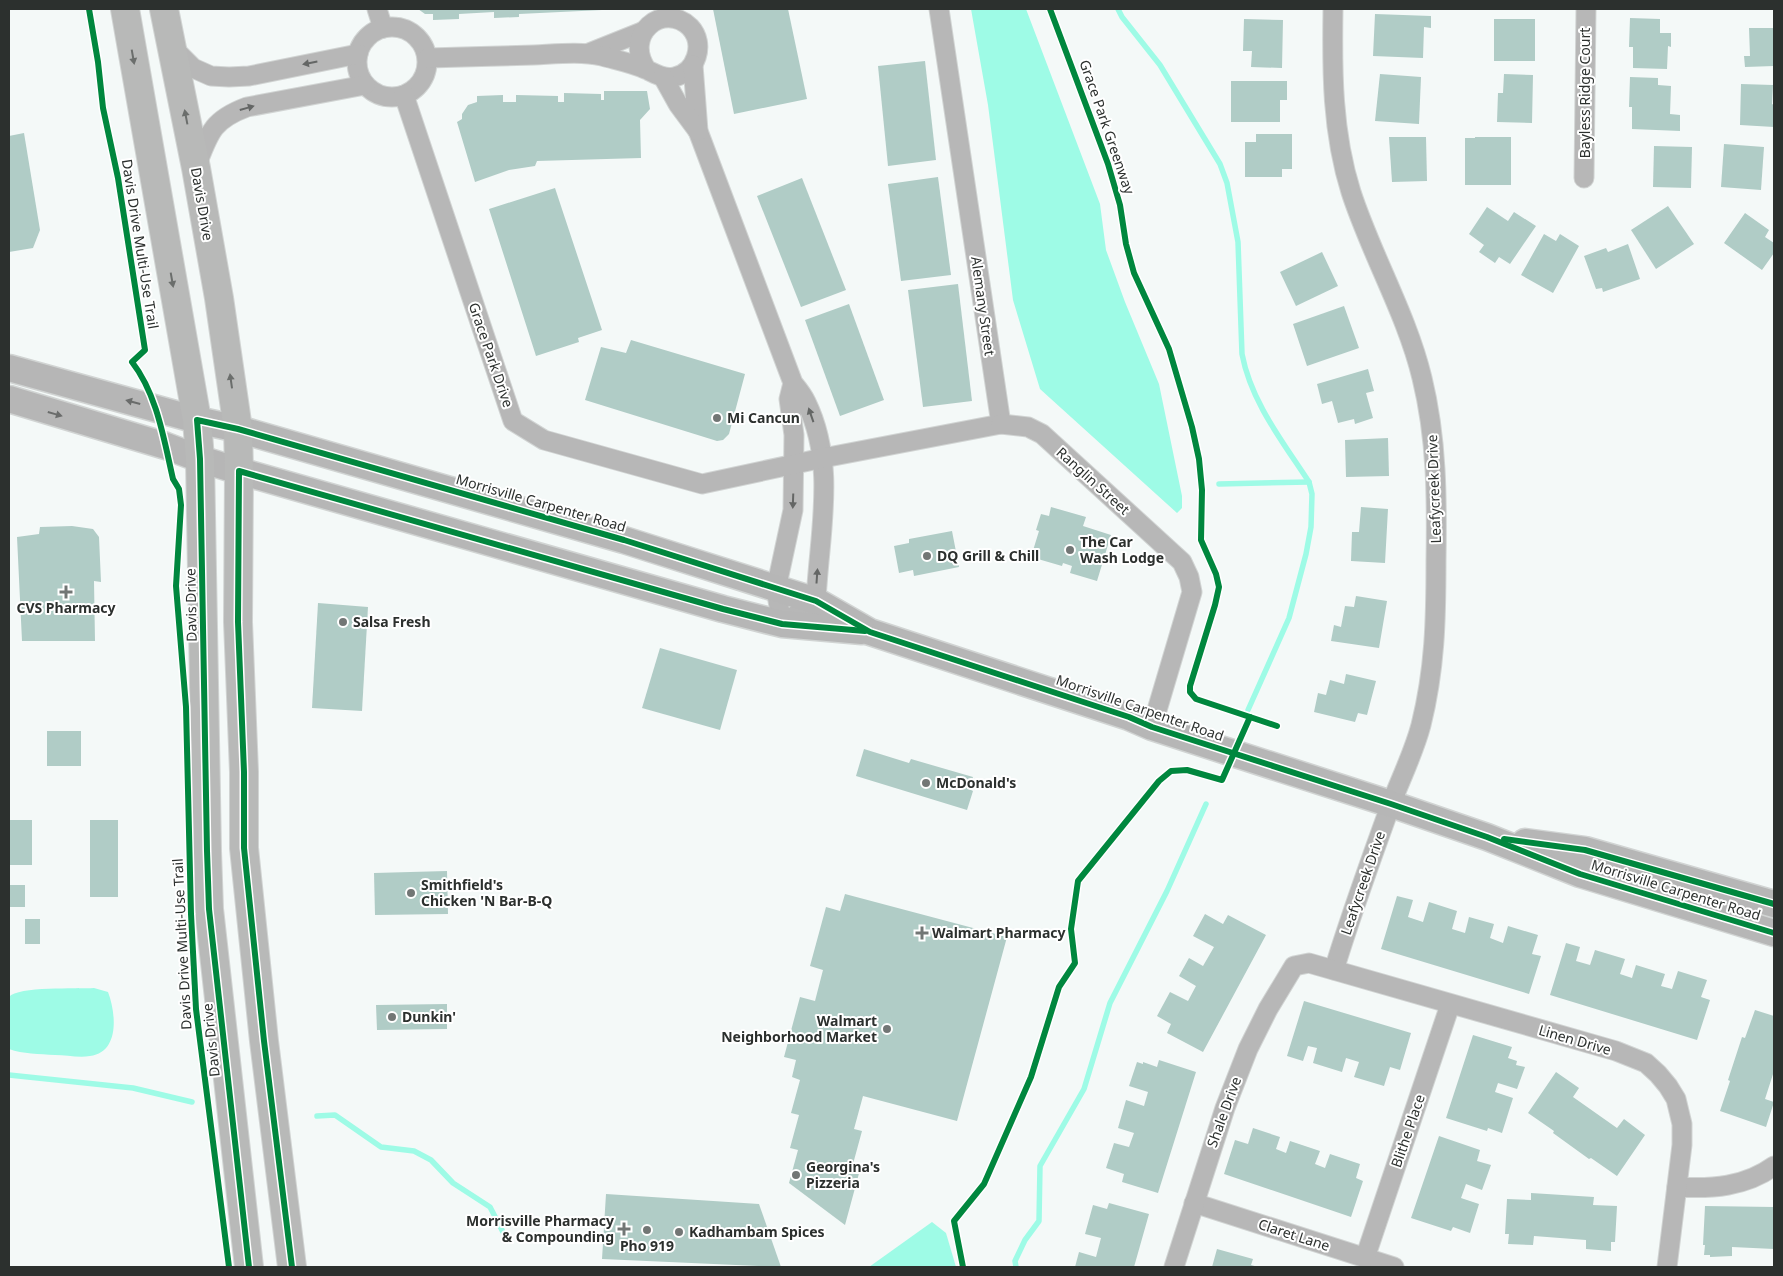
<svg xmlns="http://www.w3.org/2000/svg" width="1783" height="1276" font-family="'Noto Sans',sans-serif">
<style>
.water{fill:#9efbe6}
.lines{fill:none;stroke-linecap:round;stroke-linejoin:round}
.stream{stroke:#9efbe6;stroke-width:5.5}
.building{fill:#b0ccc6}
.street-casing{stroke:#d1d4d3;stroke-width:21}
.secondary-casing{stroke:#d1d4d3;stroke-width:29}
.primary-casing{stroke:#d1d4d3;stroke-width:30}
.street{stroke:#b7b7b7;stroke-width:19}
.secondary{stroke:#b6b6b6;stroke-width:26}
.primary{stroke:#b8b9b8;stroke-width:28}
.cycleway-casing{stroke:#fff;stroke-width:9}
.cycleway{stroke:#00873e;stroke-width:6}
.oneway{fill:#6b6e6c}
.oneway2{fill:#646665}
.oneway3{fill:#6a6c6b}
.poi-dot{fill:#727675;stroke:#fff;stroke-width:2}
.labels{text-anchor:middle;stroke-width:4;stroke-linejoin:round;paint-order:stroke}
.street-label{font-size:14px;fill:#2c302e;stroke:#fff}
.poi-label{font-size:14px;font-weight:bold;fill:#2c302e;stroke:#fff;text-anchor:start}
</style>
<rect width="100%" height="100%" fill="#f4f9f8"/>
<g class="water">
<path d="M971,9H1026L1100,204L1106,250L1125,302L1159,384L1182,496V508L1177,513L1040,389L1013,300L988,105Z"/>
<path d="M94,988L108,992C116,1013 120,1052 90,1056C79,1058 66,1055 55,1055C39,1054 23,1054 9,1049V997C18,986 77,989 94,988Z"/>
<path d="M932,1222L946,1233L956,1267H869Z"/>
</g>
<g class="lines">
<g class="stream">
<path d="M1118,9L1122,17L1160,65L1220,164L1227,183L1238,242L1242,354C1251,402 1283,442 1309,482L1312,494L1311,527L1306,554L1289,618L1248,710"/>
<path d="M1219,484L1309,482"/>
<path d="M9,1075L133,1088L192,1102"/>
<path d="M317,1116L335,1115L381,1147L414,1151L431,1160L453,1183L490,1207L503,1232"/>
<path d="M1016,1267L1015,1261L1025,1240L1039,1221L1040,1166L1084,1089L1110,1003L1167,891L1206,804"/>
</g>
</g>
<g class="building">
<path d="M418,9H602V10L519,14V17L494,18V12L459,14V19L433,20V14H425Z"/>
<path d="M713,9H788L807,99L734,114Z"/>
<path d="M1375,14L1431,16V28L1424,27L1423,58L1373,56Z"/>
<path d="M1630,18L1660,19V33H1671V47L1668,46L1667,69L1633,68V47H1629Z"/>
<path d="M1244,19L1283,20L1282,68L1251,67L1252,51H1243Z"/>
<rect x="1494" y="19" width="41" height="42"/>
<path d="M1749,28H1774V66L1745,67L1744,56H1750Z"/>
<path d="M925,61L936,160L888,166L878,66Z"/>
<path d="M1380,74L1421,77L1419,124L1375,121Z"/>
<path d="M1504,74L1533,75L1532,123L1497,122L1498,93H1503Z"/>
<path d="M1630,77L1658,78V85L1671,86L1670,114L1680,115V131L1632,129V107H1629Z"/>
<path d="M1231,81H1287V100H1280V122H1231Z"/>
<path d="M1741,84L1773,85L1772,104L1774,105V127L1740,125Z"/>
<path d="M604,91H647L650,109L640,120L641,158L537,161L535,166L509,170L475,182L457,122L462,119V114L468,105L477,102V96L503,95V102H516V95L558,96V102H564V93L601,94V100H604Z"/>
<path d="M24,133L40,230L33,248L9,252V136Z"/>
<path d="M1256,134H1292V169H1282V177H1245V142H1256Z"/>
<path d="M1389,137H1426L1427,181L1392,182Z"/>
<path d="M1475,137H1511V185H1465V138H1475Z"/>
<path d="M1724,144L1764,147L1761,190L1721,187Z"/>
<path d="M1654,146L1692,147L1691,188L1653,187Z"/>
<path d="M938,177L951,275L901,281L888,184Z"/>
<path d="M802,178L846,290L801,307L757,196Z"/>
<path d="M555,188L602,330L578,338L579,342L536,356L489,209Z"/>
<path d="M1668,206L1694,244L1656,269L1631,230Z"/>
<path d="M1487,207L1508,221L1514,212L1536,226L1510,264L1499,257L1495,263L1479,252L1484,245L1469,234Z"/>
<path d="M1745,213L1769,230L1765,237L1774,243V253L1762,270L1724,243Z"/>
<path d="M1544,234L1556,241L1560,234L1579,246L1553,293L1521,275Z"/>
<path d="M1628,244L1640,279L1603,292L1602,288L1596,289L1584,256L1606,248L1608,252Z"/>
<path d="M1322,252L1338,286L1296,306L1280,272Z"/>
<path d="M958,284L972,401L923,407L908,290Z"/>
<path d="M849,304L884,400L840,416L805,320Z"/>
<path d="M1344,306L1359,348L1307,366L1293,324Z"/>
<path d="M631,340L745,374L729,434L723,440L717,441L585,400L601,347L626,353Z"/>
<path d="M1368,369L1374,391L1366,393L1373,418L1355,424L1354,419L1338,423L1332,401L1322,404L1317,384Z"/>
<path d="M1388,438L1389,476L1346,477L1345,440Z"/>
<path d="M1051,507L1086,517L1083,526L1111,535L1097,581L1070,573L1072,566L1063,563L1062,566L1031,557L1039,531L1036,530L1041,514L1049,516Z"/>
<path d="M1361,507L1388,509L1385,563L1351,561L1352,532H1359Z"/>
<path d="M72,526L93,529L99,537L101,582L94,581L95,641H22L17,537L39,534L40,527Z"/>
<path d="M952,531L959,567L914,576L913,570L899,573L894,546L909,543V539Z"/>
<path d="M1356,596L1387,601L1379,648L1331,641L1334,625L1341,627L1345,606L1354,607Z"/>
<path d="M318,603L368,607L362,711L312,708Z"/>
<path d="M660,648L737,670L720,730L642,708Z"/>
<path d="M1346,674L1376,681L1367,715L1358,713L1355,722L1314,712L1318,693L1326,695L1330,680L1344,684Z"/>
<rect x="47" y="731" width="34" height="35"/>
<path d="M864,749L909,763L911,759L973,777L969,789L973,791L967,810L856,776Z"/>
<rect x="9" y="820" width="23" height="45"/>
<rect x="90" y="820" width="28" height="77"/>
<path d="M447,871L448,914L375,915L374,873Z"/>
<rect x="9" y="885" width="16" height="22"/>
<path d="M845,894L1007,937L957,1121L863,1096L854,1129L862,1131L853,1164L861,1166L845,1225L789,1183L798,1150L790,1148L799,1115L791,1113L800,1080L792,1077L796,1060L784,1057L800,997L815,1001L823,970L810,966L826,907L840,911Z"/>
<path d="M1397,896L1413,900L1408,917L1423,922L1429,902L1457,911L1452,929L1465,933L1469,917L1494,924L1490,938L1503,943L1508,926L1538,935L1532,954L1541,956L1529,994L1381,949Z"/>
<path d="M1205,914L1223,924L1228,915L1266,935L1203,1052L1167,1033L1171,1024L1157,1016L1170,992L1188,1001L1196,986L1179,976L1189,958L1203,966L1214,947L1193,936Z"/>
<rect x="25" y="919" width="15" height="25"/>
<path d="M1566,943L1580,947L1576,961L1590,965L1595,950L1625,959L1620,974L1632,978L1636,965L1665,974L1661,986L1672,989L1678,971L1707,980L1701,997L1710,1000L1697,1040L1550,995Z"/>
<path d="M1304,1001L1411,1033L1400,1070L1390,1067L1384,1086L1354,1077L1359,1062L1346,1058L1342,1072L1313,1063L1317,1048L1308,1046L1303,1061L1287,1056Z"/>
<path d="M447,1004V1029L377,1030L376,1005Z"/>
<path d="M1755,1010L1774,1016V1071L1765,1099L1774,1102L1766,1127L1720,1111L1730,1081L1728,1080L1742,1037L1745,1038Z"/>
<path d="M1473,1035L1512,1047L1508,1058L1517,1061L1516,1065L1525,1067L1517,1089L1498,1083L1495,1092L1513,1098L1502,1133L1488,1128L1487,1131L1446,1118Z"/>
<path d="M1159,1060L1196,1072L1158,1193L1122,1182L1124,1174L1106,1168L1114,1143L1129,1147L1134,1133L1118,1128L1126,1100L1144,1106L1148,1092L1129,1086L1137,1062L1143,1064V1062L1157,1067Z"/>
<path d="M1556,1072L1579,1088L1573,1097L1617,1128L1624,1119L1645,1135L1617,1176L1591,1158L1589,1159L1553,1133L1554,1131L1528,1113Z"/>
<path d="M1253,1128L1280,1137L1276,1149L1286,1153L1290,1141L1320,1151L1315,1164L1325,1168L1330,1154L1360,1164L1356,1178L1363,1181L1351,1217L1224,1174L1235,1140L1248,1144Z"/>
<path d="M1439,1136L1480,1150L1477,1161L1491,1165L1482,1190L1466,1184L1461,1198L1479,1204L1470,1233L1453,1227L1451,1231L1411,1218Z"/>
<path d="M1531,1193L1594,1197L1593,1205L1617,1206L1615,1242H1611V1251L1586,1249V1240L1534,1236L1533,1245L1508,1244L1509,1234H1505L1507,1199L1531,1200Z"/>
<path d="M606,1194L759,1204L781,1267L602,1259Z"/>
<path d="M1109,1203L1149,1214L1134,1267H1075L1079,1252L1096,1257L1101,1238L1085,1234L1093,1205L1107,1209Z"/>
<path d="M1705,1206L1774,1207V1249L1732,1247V1256L1710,1257V1255H1704L1705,1245H1703Z"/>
<path d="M1217,1249L1253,1259L1251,1265L1258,1267H1212Z"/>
</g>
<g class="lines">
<g class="street-casing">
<g id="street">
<path d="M377,9L383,28"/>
<path d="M1333,9C1332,71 1332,132 1351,192C1371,254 1407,315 1422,378C1437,439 1437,499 1436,562C1436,619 1435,669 1421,725C1414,752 1401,778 1391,804C1371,859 1351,914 1334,970"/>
<circle cx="392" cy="62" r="35"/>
<path d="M172,47L193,68L211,76L229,77L249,76L358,54"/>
<path d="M589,53L644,31"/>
<path d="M428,58C463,57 499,56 534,55C556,54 580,51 602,56C616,60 632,63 645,69C655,73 662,79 674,77C696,73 706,44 690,27C663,1 622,35 647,70"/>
<path d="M693,65L698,131L793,383C798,389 803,395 806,402C837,465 819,534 816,601L782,624L776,589L793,510L794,435L789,399L793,383"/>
<path d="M663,77L678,104L698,131"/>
<path d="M404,95L513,421L544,440L702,484L823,458L1001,424L939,9"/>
<path d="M196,167C209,133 212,120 247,107L365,85"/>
<path d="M1584,178L1586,9"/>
<path d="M1001,424L1028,427L1042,434L1182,562L1189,577L1192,592L1152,727"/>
<path d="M1677,1187C1712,1189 1745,1187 1774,1166"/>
<path d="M1194,1203L1394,1267"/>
<path d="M1365,1258L1450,1005"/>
<path d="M1174,1267L1225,1108L1248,1049L1268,1009L1294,966L1309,963L1616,1051L1646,1063L1658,1074L1668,1086L1676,1099L1682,1124V1145L1667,1267"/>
</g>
</g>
<g class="secondary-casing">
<g id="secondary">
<path d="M9,368L197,420L238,429L624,540L816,601L870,632L1129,717L1152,727L1391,804L1487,837L1580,874L1774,933"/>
<path d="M9,399L166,446L200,459L239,471L723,609L782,624L862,631"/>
<path d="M1525,842L1585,850L1774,904"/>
</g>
</g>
<g class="primary-casing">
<g id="primary">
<path d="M125,9L197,420L200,459L207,851L209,909L249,1267"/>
<path d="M164,9L196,168L219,298L238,429L239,471L238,622L244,772V848L264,1041L292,1267"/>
</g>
</g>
<use href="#street" class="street"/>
<use href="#secondary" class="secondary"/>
<use href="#primary" class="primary"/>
<g class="cycleway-casing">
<g id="cycleway">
<path d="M89,9L98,62L103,108L118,178L145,350L132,362C157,394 164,440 173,479L179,489L181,505L176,586L186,707L191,914L196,1009L229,1267"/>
<path d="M1050,9L1108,164L1120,205L1126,244L1134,273L1169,349L1192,427L1199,459L1202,490L1201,540L1216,574L1219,587L1215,605L1190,686V692L1196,699L1277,726"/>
<path d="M1504,839L1585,850L1774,904"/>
<path d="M249,1267L209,909L207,851L200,459L197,420L238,429L624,540L816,601L870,632L1129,717L1152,727L1391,804L1487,837L1580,874L1774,933"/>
<path d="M292,1267L264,1041L244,848V772L238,622L239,471L723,609L782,624L865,631"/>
<path d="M963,1267L954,1221L984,1184L1031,1077L1059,987L1075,963L1071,929L1078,881L1159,781L1171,771L1187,770L1222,780L1250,717"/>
</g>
</g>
<use href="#cycleway" class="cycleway"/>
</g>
<defs><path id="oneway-solid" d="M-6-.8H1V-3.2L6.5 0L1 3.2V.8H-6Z" transform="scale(1.25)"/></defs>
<g class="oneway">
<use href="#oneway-solid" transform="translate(133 57) rotate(80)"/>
<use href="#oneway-solid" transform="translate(186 117) rotate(-101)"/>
<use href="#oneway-solid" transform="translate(172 280) rotate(80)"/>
<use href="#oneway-solid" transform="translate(231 381) rotate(-98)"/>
</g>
<g class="oneway2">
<use href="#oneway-solid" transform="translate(310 63) rotate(169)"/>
<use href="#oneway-solid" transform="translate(247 108) rotate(-16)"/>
<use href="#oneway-solid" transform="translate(811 415) rotate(-109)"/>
<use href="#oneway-solid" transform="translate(793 501) rotate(92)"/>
<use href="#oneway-solid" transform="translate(817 576) rotate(-86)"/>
</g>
<g class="oneway3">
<use href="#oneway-solid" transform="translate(133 402) rotate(-165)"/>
<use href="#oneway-solid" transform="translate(55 414) rotate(16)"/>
</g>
<g class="poi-dot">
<circle cx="717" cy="418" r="5"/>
<circle cx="1070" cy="550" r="5"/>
<circle cx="927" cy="556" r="5"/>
<path d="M63.5 584.5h5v5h5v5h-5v5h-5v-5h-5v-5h5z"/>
<circle cx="343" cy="622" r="5"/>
<circle cx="926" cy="783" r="5"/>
<circle cx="411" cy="893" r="5"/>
<path d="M919.5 925.5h5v5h5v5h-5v5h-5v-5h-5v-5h5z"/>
<circle cx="392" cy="1017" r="5"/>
<circle cx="887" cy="1029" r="5"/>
<circle cx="796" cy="1175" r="5"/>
<path d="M621.5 1221.5h5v5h5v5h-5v5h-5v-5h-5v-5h5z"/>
<circle cx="647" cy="1230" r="5"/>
<circle cx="679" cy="1232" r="5"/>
</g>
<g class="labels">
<g class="street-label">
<text transform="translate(1585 93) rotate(-90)" y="5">Bayless Ridge Court</text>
<text transform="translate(1107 127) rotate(71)" y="5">Grace Park Greenway</text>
<text transform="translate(202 204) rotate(80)" y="5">Davis Drive</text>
<text transform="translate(140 244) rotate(81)" y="5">Davis Drive Multi-Use Trail</text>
<text transform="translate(983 306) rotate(82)" y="5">Alemany Street</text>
<text transform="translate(491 355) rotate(71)" y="5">Grace Park Drive</text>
<text transform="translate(1093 481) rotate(42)" y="5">Ranglin Street</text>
<text transform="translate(1434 489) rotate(-92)" y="5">Leafycreek Drive</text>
<text transform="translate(541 503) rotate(16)" y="5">Morrisville Carpenter Road</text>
<text transform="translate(191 605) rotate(-91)" y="5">Davis Drive</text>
<text transform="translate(1140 708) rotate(19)" y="5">Morrisville Carpenter Road</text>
<text transform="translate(1363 883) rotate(-71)" y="5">Leafycreek Drive</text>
<text transform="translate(1676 890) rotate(17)" y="5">Morrisville Carpenter Road</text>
<text transform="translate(182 944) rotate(-93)" y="5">Davis Drive Multi-Use Trail</text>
<text transform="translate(211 1040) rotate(-96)" y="5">Davis Drive</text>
<text transform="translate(1575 1040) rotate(16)" y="5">Linen Drive</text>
<text transform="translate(1224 1112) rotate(-70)" y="5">Shale Drive</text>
<text transform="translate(1408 1131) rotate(-71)" y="5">Blithe Place</text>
<text transform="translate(1294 1235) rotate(18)" y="5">Claret Lane</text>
</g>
<g class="poi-label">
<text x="727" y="423">Mi Cancun</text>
<text x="1080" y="547">The Car<tspan x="1080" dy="16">Wash Lodge</tspan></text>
<text x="937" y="561">DQ Grill &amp; Chill</text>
<text x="66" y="613" text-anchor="middle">CVS Pharmacy</text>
<text x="353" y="627">Salsa Fresh</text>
<text x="936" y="788">McDonald's</text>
<text x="421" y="890">Smithfield's<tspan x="421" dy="16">Chicken 'N Bar-B-Q</tspan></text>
<text x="932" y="938">Walmart Pharmacy</text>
<text x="402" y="1022">Dunkin'</text>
<text x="877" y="1026" text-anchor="end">Walmart<tspan x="877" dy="16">Neighborhood Market</tspan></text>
<text x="806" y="1172">Georgina's<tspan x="806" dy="16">Pizzeria</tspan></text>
<text x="614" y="1226" text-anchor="end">Morrisville Pharmacy<tspan x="614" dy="16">&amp; Compounding</tspan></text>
<text x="689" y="1237">Kadhambam Spices</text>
<text x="647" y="1251" text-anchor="middle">Pho 919</text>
</g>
</g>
<rect width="1783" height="1276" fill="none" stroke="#2c302e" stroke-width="20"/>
</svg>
